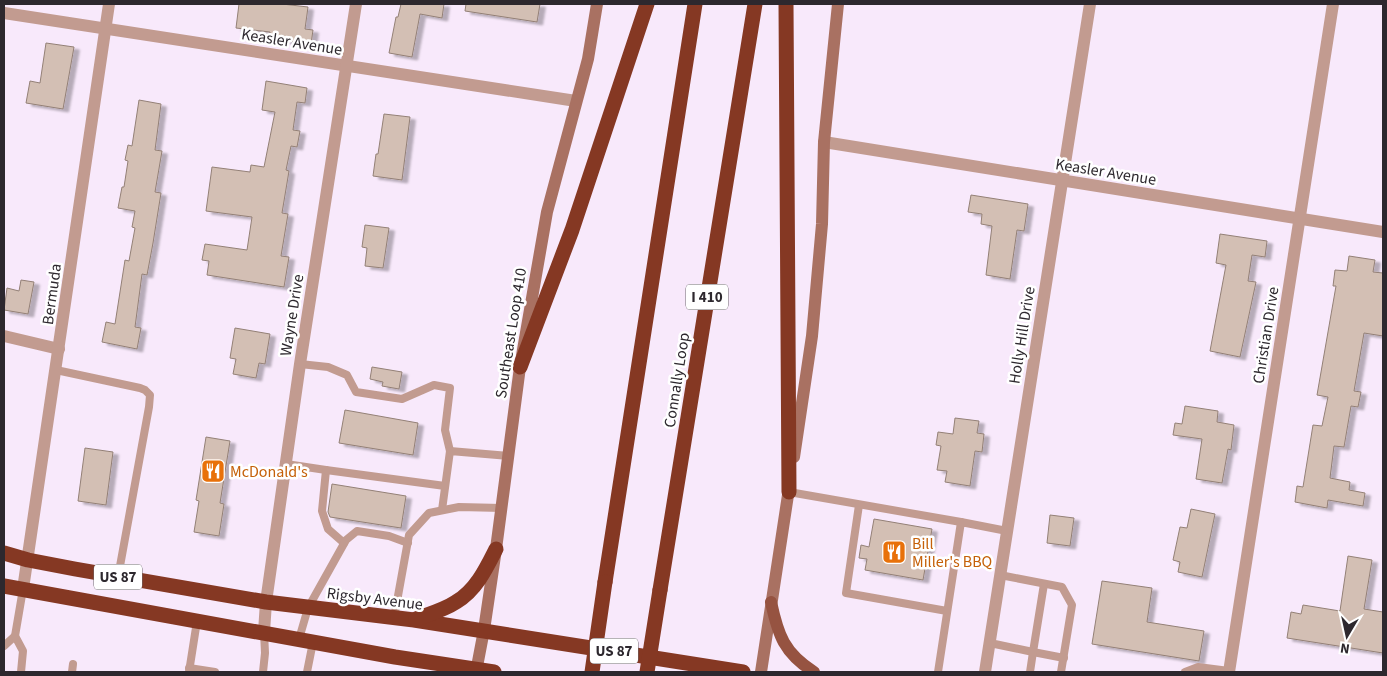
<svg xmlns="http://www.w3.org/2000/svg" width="1387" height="676" font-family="'Source Sans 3',sans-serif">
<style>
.building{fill:#d3bfb4;stroke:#938076;filter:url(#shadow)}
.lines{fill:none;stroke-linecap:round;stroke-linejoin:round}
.lane{stroke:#c29b90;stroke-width:8}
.street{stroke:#c29b90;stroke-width:12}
.secondary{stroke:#a97162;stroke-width:12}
.primary{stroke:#965341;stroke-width:12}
.highway{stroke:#853823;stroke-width:15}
.highway-bridge{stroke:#853823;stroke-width:15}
.labels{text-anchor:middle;stroke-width:5;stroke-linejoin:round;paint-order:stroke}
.shield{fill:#fff;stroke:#6c686d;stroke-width:1}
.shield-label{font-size:15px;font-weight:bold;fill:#2d282e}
.street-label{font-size:16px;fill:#2d282e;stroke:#fff}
.food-label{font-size:16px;fill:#c56008;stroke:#fff;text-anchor:start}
</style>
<defs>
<filter id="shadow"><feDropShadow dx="5.5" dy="3" stdDeviation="1" flood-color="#0004"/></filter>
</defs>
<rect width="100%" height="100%" fill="#f8e9fb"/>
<g class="building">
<path d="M239,4H282L308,7L305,29L313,30L311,44L270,38V32L236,28Z"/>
<path d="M401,4H444L442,18L420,14L412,57L389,53L396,17H398Z"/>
<path d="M466,4H540L537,22L465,11Z"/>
<path d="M46,43L74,47L63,109L26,103L30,81L40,83Z"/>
<path d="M266,81L307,88L305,103L297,102L293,130L300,131L297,147L291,146L286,170L289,171L282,213L288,214L281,256L289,257L284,287L207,275L209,261L202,260L205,244L247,250L252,217L206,211L212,167L250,172L251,165L264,167L275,112L262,110Z"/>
<path d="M139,100L161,104L155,150L162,151L155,192L161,193L153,243L147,275L142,274L135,327L141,328L137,349L102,342L106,322L115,324L125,260L129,261L135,228L132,227L135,211L118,208L122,187H124L128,161L125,160L128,145L132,146Z"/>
<path d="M384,114L410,117L402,180L373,176L376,154H378Z"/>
<path d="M971,195L1028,204L1024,231L1017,230L1010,279L986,275L992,226L981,224L982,214L968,212Z"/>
<path d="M365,225L389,228L383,268L365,266L367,248L362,247Z"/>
<path d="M1220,234L1267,241L1265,257L1252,255L1248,281L1256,282L1240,357L1210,351L1226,265L1216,263Z"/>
<path d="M1349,256L1375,260L1373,272L1383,273V336L1364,333L1354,391L1361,392L1358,407L1351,406L1344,447L1334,446L1330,478L1350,482L1349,490L1365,493L1363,506L1328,500L1327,508L1295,502L1297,486L1303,487L1313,425L1322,426L1328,397L1317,395L1336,286H1333L1335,270L1347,271Z"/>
<path d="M21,280L34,282L28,314L4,310L7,288L19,291Z"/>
<path d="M235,328L270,334L265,364L259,363L256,378L233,374L236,359L230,358Z"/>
<path d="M372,367L402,372L399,389L382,386L383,382L370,379Z"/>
<path d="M1185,406L1218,411L1217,422L1234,425L1231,450L1228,449L1222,483L1196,479L1202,439L1173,435L1175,423L1182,424Z"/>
<path d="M345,410L418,423L413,455L339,443Z"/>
<path d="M955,418L979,421L977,433L984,434L982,452L975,451L970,486L945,482L947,471L937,470L941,446L936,445L938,432L953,434Z"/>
<path d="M206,437L230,441L220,503L224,504L219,536L194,532L199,501L196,500Z"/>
<path d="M85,448L113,452L106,505L78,501Z"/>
<path d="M332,484L406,496L401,528L330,517L328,512Z"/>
<path d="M1191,509L1215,514L1202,577L1178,572L1180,562L1173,560L1180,527L1187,528Z"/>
<path d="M1050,515L1074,518L1070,546L1047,543Z"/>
<path d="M874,519L932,529L923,580L865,570L867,559L859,558L861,545L869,547Z"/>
<path d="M1348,556L1372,560L1364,609L1383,612V653L1287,638L1291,612L1301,614L1303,605L1340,611Z"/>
<path d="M1102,581L1152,588L1147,622L1204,631L1199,661L1092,644Z"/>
</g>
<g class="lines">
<g class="lane">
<path d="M300,364L328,367L347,375L356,392L402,399L434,385L450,388L445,430L450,451"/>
<path d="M56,370L140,388L145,390L150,395L149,407L118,577"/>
<path d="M286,464L326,470L322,511L328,529L344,543"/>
<path d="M326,470L445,486"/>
<path d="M789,492L961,522"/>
<path d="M859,505L846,593L947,611"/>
<path d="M442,510L450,451L509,456"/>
<path d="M1000,575L1062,587L1072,605L1061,672"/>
<path d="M1044,584L1033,652L1064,658"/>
<path d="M394,618L409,535L429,513L459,507L502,508"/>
<path d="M299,639L308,608L346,540L357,531L389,536L408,543"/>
<path d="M990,643L1033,652L1030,672"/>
<path d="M4,646L15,636"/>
<path d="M189,668L215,672"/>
<path d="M21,672L23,651L15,636L23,589"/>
<path d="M72,672L73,664"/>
<path d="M189,672L197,621"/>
<path d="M263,672L265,653L264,632"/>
<path d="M307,672L313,642"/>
<path d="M938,672L961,522L1007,531"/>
<path d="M1185,672L1198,667L1229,671"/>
</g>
<g class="street">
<path d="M4,13L576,101"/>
<path d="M824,142L1383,232"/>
<path d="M4,336L59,349"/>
<path d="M23,589L109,4"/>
<path d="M264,632L266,602L300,364L356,4"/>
<path d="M985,672L1090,4"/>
<path d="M1229,672L1333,4"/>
</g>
<g class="secondary">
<path d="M794,457L812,336L822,224L824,142L838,4"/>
<path d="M476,672L484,630L496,549L520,367L547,212L588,59L597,4"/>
<path d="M761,672L790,482"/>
</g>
<path class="primary" d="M771,602C778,635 784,653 814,672"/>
<g class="highway">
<path d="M786,4L789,492"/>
<path d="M520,367L572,230L647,4"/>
<path d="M4,553L28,560L75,569L266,602L414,620L743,672"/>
<path d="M605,582L695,4"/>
<path d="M4,586L395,657L494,672"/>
<path d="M660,590L755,4"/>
<path d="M416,619C429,614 444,610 456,602C476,590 486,569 496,549"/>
</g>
<g class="highway-bridge">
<path d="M592,672L605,582"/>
<path d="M647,672L660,590"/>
</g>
</g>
<defs>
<g id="restaurant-square" transform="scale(1.25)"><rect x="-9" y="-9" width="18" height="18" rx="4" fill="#e8710a" stroke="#fff"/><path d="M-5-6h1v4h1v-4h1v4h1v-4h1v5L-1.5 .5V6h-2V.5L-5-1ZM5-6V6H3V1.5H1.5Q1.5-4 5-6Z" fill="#fff"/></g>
</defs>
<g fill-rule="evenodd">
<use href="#restaurant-square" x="213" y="471"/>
<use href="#restaurant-square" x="894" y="552"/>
</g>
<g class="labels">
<g class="shield">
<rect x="686" y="284.5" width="42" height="25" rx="4"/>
<rect x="94" y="564.5" width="48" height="25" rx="4"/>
<rect x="590" y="638.5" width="48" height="25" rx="4"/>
</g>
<g class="shield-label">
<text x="707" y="302">I 410</text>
<text x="118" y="582">US 87</text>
<text x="614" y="656">US 87</text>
</g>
<g class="street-label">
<text transform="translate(292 41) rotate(9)" y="6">Keasler Avenue</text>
<text transform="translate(1106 171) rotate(9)" y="6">Keasler Avenue</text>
<text transform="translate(51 294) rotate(-82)" y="6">Bermuda</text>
<text transform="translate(291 315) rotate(-81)" y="6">Wayne Drive</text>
<text transform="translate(510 333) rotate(-81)" y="6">Southeast Loop 410</text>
<text transform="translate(1021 335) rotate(-81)" y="6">Holly Hill Drive</text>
<text transform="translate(1265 335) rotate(-81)" y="6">Christian Drive</text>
<text transform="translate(676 380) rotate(-81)" y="6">Connally Loop</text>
<text transform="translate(375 598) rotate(7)" y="6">Rigsby Avenue</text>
</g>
<g class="food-label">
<text x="230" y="477">McDonald's</text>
<text x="912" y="549">Bill<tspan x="912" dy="18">Miller's BBQ</tspan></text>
</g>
</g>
<rect width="1387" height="676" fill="none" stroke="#2d282e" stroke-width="10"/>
<g transform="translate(1347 636) rotate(189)" stroke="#ffffff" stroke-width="4" paint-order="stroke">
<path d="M0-4L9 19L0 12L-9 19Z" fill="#2d282e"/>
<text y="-8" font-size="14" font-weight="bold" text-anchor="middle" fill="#2d282e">N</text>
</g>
</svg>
